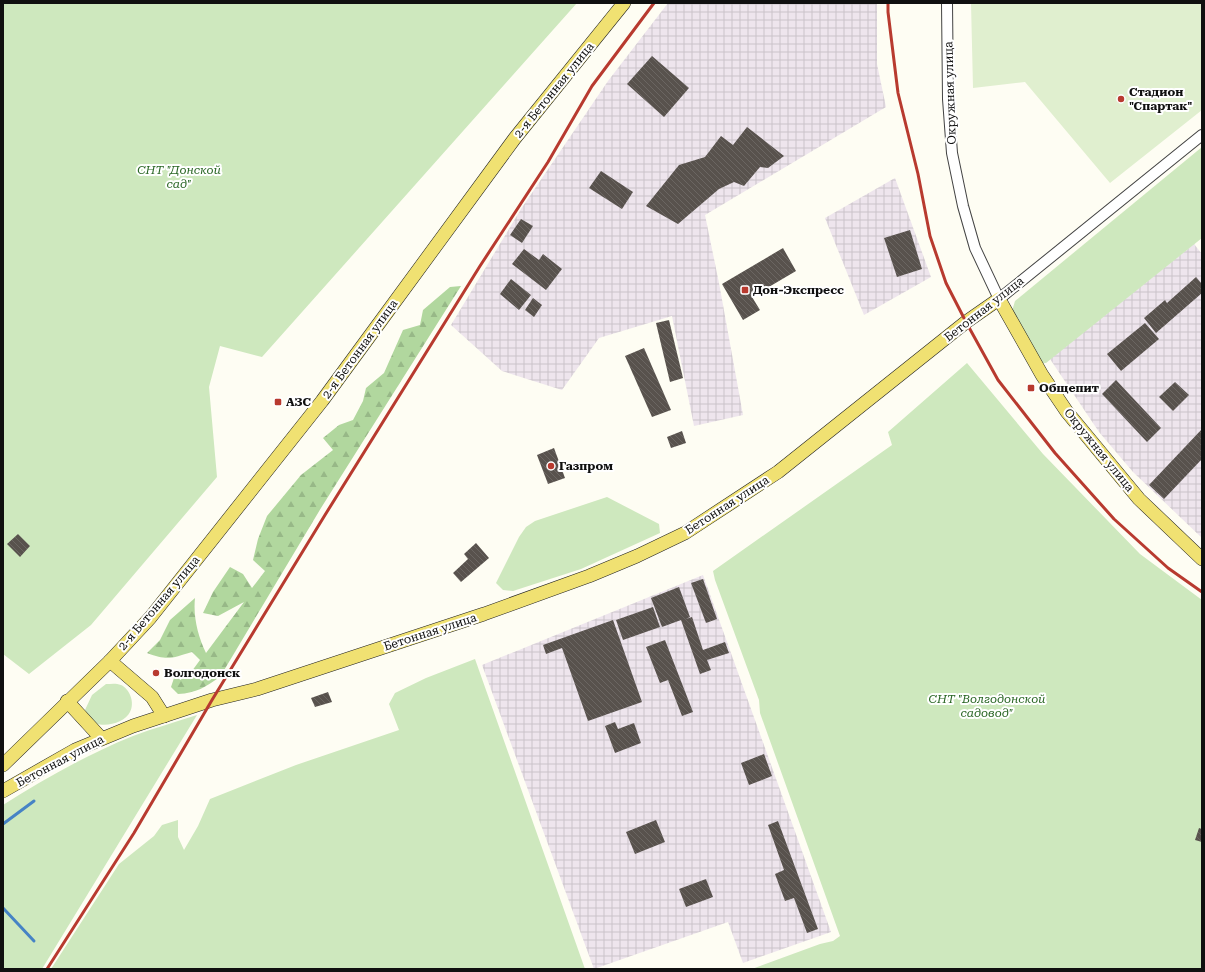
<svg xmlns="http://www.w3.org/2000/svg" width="1205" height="972" font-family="'Roboto Serif',serif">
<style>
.industrial{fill:url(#industrial-grid)}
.green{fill:#cee8be}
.forest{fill:url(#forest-firs)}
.pitch{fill:#e0efcf}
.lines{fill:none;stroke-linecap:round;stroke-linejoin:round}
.stream{stroke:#4683c5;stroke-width:3}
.building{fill:url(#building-back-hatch)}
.minor-casing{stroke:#434343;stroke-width:12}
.major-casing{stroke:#212121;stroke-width:14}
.minor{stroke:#fff;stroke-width:10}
.major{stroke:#f0e172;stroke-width:13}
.rail{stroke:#b83a2f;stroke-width:3}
.poi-dot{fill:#b83a2f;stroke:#fff;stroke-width:1.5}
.labels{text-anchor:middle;stroke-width:4;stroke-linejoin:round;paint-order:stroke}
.street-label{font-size:12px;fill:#101010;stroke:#fff}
.poi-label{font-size:12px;font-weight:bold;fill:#101010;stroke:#fff;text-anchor:start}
.park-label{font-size:12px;font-style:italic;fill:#286523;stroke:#fff}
</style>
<defs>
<pattern id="industrial-grid" width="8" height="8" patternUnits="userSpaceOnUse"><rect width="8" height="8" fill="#eee5ed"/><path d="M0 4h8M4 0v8" fill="none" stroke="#cbc3ca"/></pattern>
<pattern id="forest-firs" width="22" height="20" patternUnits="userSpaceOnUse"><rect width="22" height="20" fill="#b1d79e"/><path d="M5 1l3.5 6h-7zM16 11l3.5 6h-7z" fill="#97b887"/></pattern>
<pattern id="building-back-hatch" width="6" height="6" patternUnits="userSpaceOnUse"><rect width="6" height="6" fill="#58524d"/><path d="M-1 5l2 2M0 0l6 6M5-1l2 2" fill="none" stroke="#6b6662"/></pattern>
</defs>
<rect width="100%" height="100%" fill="#fefdf3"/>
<g class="industrial">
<path d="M668,3H877V64L886,107L705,215L719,283L743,415L694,426L672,316L599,338L562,390L502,371L451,325L521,209L608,81Z"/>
<path d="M895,178L931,277L864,315L825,218Z"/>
<path d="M1194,244L1202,254V538L1133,472L1099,432L1050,359Z"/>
<path d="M703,575L831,932L743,963L728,922L594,969L482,665Z"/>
</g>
<g class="green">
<path d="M3,3H577L262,357L220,346L209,387L217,477L91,625L29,674L3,654Z"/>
<path d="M1202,147V238L1046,363H1042L1012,311L1015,301Z"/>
<path d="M967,363L1043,454L1140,554L1202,600V969H752L820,944L833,941L840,936L760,713L759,700L715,580L713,571L892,445L888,432Z"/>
<path d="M607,497L659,524L660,533L581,569L513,591L503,590L496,583L519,537L526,527L535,521Z"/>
<path d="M475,659L585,969H51L119,864L154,836L162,825L178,820V837L184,850L198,826L210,799L296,765L399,730L389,704L395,693L426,678Z"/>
<path d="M106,684C111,684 116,683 121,685C130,689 135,703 130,712C124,724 99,730 89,719C87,717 86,712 85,710L92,695Z"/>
<path d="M197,715L42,969H3V805C44,779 88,754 133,736C154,728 176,722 197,715Z"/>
</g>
<path class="forest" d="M461,286L321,508L220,677C205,687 197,693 178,694L171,687L176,672L180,680L189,675L200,660L192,652C172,658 168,661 147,653L160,640L170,620L195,598C193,617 198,636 206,653L244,602L218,616L203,613L213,592L230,567L243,574L252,588L265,571L253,560L258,539L267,516L301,475L333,450L323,438L339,425L353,420L363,401L366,388L384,373L403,330L420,325L423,310L450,287Z"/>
<path class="pitch" d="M971,3H1202V110L1110,183L1025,82L973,88Z"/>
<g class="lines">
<g class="stream">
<path d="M3,824L34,801"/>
<path d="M3,908L34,941"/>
</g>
</g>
<g class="building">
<path d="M652,56L689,88L664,117L627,84Z"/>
<path d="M747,127L784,156L768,168L760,167L744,186L734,182L719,189L678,224L646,206L679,165L705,157L721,136L733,145Z"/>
<path d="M601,171L633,192L622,209L589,188Z"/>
<path d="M521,219L533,226L522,243L510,235Z"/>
<path d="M910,230L922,269L897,277L884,238Z"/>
<path d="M783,248L796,271L752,297L760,310L743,320L722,284Z"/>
<path d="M524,249L539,260L543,254L562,269L546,290L512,264Z"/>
<path d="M1196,277L1202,284V293L1156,333L1144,318L1165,300L1167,303Z"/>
<path d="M511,279L531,295L519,310L500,294Z"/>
<path d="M533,298L542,305L534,317L525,310Z"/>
<path d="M669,320L683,378L670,382L656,323Z"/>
<path d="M1145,323L1159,339L1121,371L1107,354Z"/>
<path d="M644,348L671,410L652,417L625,356Z"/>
<path d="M1116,380L1161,428L1147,442L1102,394Z"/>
<path d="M1175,382L1189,395L1173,411L1159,397Z"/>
<path d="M1202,429V459L1164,499L1149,485Z"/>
<path d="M682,431L686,443L671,448L667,437Z"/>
<path d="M554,448L565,478L548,484L537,455Z"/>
<path d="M18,534L30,546L20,557L7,544Z"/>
<path d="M476,543L489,558L461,582L453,573L468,559L464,554Z"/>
<path d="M703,579L717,619L706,623L691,583Z"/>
<path d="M679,587L690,617L686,619L692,617L703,650L725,642L729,653L707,660L711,670L700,674L681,620L662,627L651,598Z"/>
<path d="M653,607L660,627L623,640L616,620Z"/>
<path d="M613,620L642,702L588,721L562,648L546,654L543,645Z"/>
<path d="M665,640L693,712L682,716L668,680L660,683L646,647Z"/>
<path d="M328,692L332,702L315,707L311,698Z"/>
<path d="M615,722L618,729L634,723L641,743L615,753L605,726Z"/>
<path d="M764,754L772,776L749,785L741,763Z"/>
<path d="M656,820L665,842L635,854L626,832Z"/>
<path d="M778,821L818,929L807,933L794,898L785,901L775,874L784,870L768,825Z"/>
<path d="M1199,828L1202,829V842L1195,840Z"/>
<path d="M706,879L713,897L686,907L679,889Z"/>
</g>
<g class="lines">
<g class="minor-casing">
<path id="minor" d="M947,3L948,99L952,153L963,206L975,248L999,299L1202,135"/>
</g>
<g class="major-casing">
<g id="major">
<path d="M110,661L152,697L164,716"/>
<path d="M67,701L101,738"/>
<path d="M3,765L110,661L150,618L322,401L515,138L624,3"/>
<path d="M3,791L75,750L133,726L212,700L257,689L484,614L589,576L637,556L685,533L778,472L966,322L999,299L1042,375L1067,412L1139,499L1202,559"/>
</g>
</g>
<use href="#minor" class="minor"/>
<use href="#major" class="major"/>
<g class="rail">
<path d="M888,3V12L898,93L918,174L930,236L946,283L966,322L998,380L1055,453L1114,519L1168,568L1202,592"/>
<path d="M47,969L134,833L212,700L325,515L480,266L548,162L592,86L654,3"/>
</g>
</g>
<g class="poi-dot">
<circle cx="1121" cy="99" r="4"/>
<rect x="741" y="286" width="8" height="8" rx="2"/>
<rect x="1027" y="384" width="8" height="8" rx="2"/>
<rect x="274" y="398" width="8" height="8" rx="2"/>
<circle cx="551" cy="466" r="4"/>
<circle cx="156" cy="673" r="4"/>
</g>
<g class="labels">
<g class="street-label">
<text transform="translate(554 90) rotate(-51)" y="4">2-я Бетонная улица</text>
<text transform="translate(950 93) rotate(-92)" y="4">Окружная улица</text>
<text transform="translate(984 309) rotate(-38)" y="4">Бетонная улица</text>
<text transform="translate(360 349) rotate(-54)" y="4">2-я Бетонная улица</text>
<text transform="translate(1099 450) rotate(51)" y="4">Окружная улица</text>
<text transform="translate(727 505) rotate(-33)" y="4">Бетонная улица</text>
<text transform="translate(159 603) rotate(-50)" y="4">2-я Бетонная улица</text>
<text transform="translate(430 632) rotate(-18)" y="4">Бетонная улица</text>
<text transform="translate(60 761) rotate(-28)" y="4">Бетонная улица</text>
</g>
<g class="poi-label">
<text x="1129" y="96">Стадион<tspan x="1129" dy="14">"Спартак"</tspan></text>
<text x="753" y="294">Дон-Экспресс</text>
<text x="1039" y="392">Общепит</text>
<text x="286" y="406">АЗС</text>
<text x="559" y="470">Газпром</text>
<text x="164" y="677">Волгодонск</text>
</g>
<g class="park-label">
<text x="179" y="174">СНТ "Донской<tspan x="179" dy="14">сад"</tspan></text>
<text x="987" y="703">СНТ "Волгодонской<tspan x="987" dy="14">садовод"</tspan></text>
</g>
</g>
<rect width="1205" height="972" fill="none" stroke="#101010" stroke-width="8"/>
</svg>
